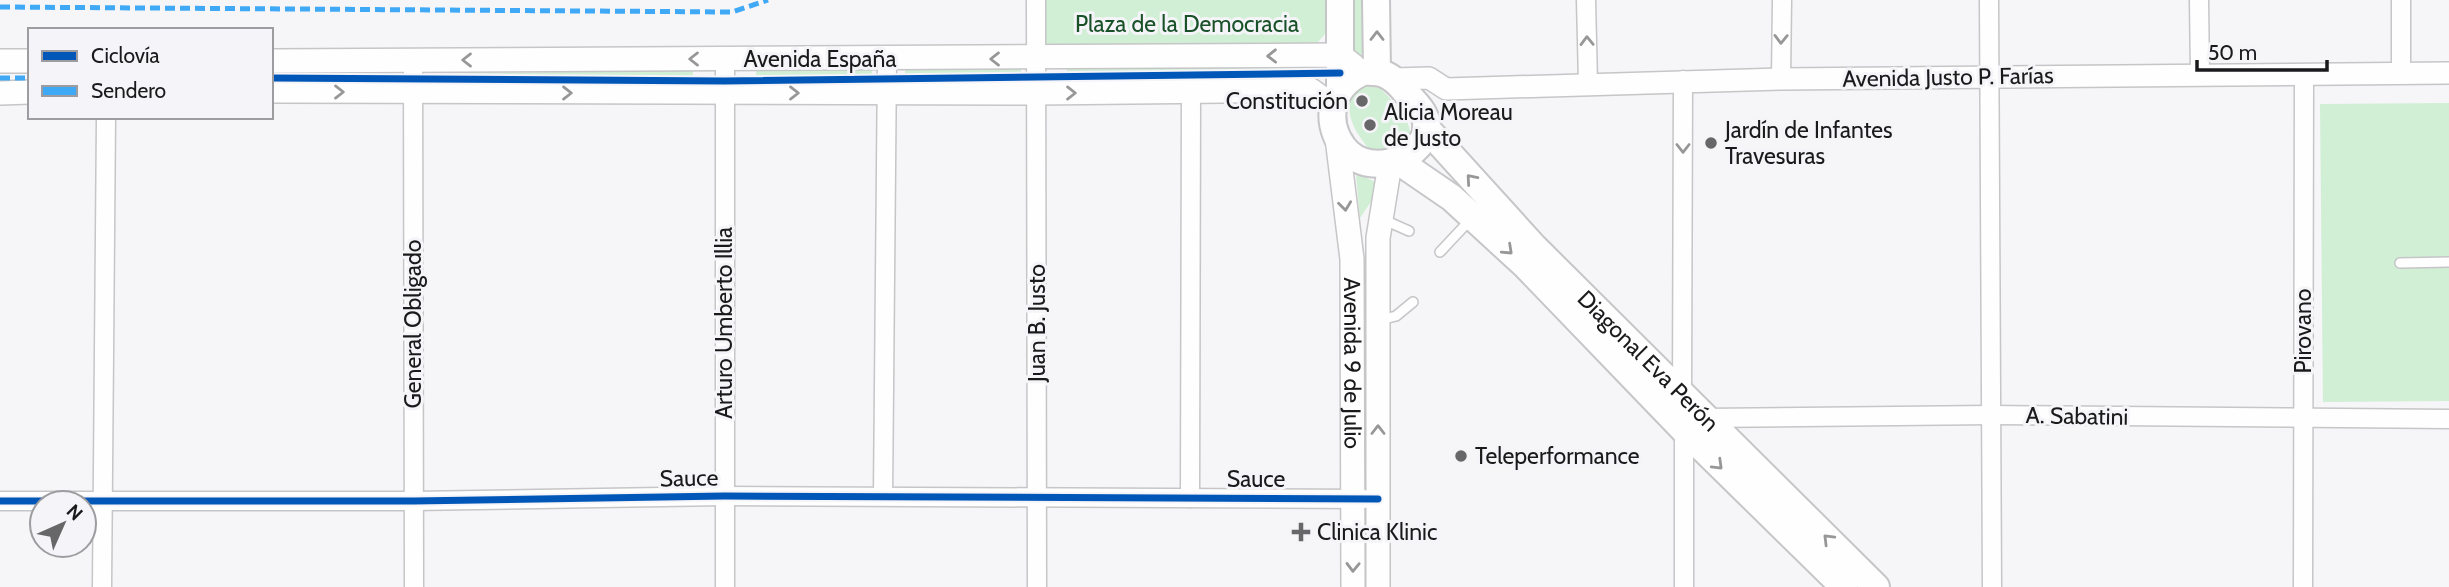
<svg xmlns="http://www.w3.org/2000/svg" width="2449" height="587" font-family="Cabin,sans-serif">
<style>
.green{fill:#d0efd5}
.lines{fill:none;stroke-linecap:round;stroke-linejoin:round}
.service-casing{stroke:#c6c5c7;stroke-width:12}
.minor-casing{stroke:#c6c5c7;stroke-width:21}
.tertiary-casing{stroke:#c6c5c7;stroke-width:24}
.secondary-casing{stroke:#c6c5c7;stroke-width:26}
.primary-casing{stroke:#c6c5c7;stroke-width:30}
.service{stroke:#fefefe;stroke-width:9}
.minor{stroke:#fefefe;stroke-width:18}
.tertiary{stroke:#fefefe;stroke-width:21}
.secondary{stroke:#fefefe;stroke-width:23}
.primary{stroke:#fefefe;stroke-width:26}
.quiet{stroke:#3fa9f5;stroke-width:5;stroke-dasharray:10 5;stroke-linecap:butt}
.cycleway-casing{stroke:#f5f4f8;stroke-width:11}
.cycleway{stroke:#0057b8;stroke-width:7}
.oneway{stroke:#979798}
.poi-dot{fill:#676668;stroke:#f5f4f8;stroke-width:2.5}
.labels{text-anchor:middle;stroke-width:6;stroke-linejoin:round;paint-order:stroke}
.park-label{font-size:23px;fill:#195129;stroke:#f5f4f8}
.street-label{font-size:23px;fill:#1a191b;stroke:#f5f4f8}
.poi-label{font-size:23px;fill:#1a191b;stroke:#f5f4f8;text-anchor:start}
</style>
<rect width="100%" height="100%" fill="#f6f5f7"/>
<g class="green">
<path d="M1043,0H1331V27L1312,49L1044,47Z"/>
<path d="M1354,0H1365L1364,55L1353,54Z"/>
<path d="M1067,64L1322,66V79L1067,77Z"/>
<path d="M1021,65V79L905,80V66Z"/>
<rect x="271" y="68" width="123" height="14"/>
<path d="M756,68H872V81L756,82Z"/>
<path d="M693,70V84L448,88V74Z"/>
<path d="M1364,86L1380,88C1396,105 1412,118 1411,143L1401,150L1372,152C1357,135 1346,119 1350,96Z"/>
<path d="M2449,103V401L2323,402L2320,104Z"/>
<path d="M1358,174L1382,185L1360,218L1356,176Z"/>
</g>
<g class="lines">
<g class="service-casing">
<g id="service">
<path d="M1382,219L1409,231"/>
<path d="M1440,252L1470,220"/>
<path d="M2400,263L2449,262"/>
<path d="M1380,320L1396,316L1413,302"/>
</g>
</g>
<g class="minor-casing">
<g id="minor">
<path d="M1036,0L1037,587"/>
<path d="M1586,0L1588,82"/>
<path d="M1989,0L1992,587"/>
<path d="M2199,0L2200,75"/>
<path d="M2401,0V73"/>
<path d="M413,60L414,587"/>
<path d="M1781,79L1782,0"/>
<path d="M1682,399L1683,80"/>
<path d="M1706,418L1991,415L2449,419"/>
<path d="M883,496L887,59"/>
<path d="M1190,498L1191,93"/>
<path d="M0,501H414L724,496L1364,499"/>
<path d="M102,587L106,117"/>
<path d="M725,587V59"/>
<path d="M1684,587V427"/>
<path d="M2303,587L2304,74"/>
</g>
</g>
<g class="tertiary-casing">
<path id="tertiary" d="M1394,79L1429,78L1446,89L1781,79L2449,73"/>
</g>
<g class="secondary-casing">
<g id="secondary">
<path d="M0,61H30"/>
<path d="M271,61L1340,55L1353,65"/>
<path d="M271,91L1037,93L1311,90L1332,105"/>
<path d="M0,93L30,92"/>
<path id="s1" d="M1337,138L1352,259L1353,587"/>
<path d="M1378,587V238L1390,164"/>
</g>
</g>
<g class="primary-casing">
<g id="primary">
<path d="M1376,0L1377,71"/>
<path d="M1363,72C1383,71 1391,75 1404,90C1410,98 1421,107 1424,115C1441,151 1371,185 1343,147C1323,119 1332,85 1363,72Z"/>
<path d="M1340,88V0"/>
<path id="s2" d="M1426,128L1534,247L1876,587"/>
<path d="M1398,161L1452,198L1526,266L1685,431L1844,587"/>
</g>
</g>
<use href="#service" class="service"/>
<use href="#minor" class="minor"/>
<use href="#tertiary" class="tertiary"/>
<use href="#secondary" class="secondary"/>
<use href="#primary" class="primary"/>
<g class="quiet">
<path d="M0,7L732,12L768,0"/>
<path d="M0,78H30"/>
</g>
<g class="cycleway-casing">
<g id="cycleway">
<path d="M271,78L724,81L1340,73"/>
<path d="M0,501H414L724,496L1378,499"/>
</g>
</g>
<use href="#cycleway" class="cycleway"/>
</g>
<defs><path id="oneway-chevron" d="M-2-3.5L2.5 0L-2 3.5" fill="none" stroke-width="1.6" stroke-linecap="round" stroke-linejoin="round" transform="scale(1.75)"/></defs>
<g class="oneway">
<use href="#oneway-chevron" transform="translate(1377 36) rotate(-90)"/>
<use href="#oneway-chevron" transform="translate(1781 39) rotate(91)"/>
<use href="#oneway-chevron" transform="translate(1587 41) rotate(-91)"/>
<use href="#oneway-chevron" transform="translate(1272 56) rotate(179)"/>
<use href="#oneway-chevron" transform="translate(694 59) rotate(180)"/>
<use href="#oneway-chevron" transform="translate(995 59) rotate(180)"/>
<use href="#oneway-chevron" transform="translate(467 60) rotate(180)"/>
<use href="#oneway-chevron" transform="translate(339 92)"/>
<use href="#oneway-chevron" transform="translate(567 93)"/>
<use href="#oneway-chevron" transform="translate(794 93)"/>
<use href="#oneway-chevron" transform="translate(1071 93)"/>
<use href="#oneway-chevron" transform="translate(1683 148) rotate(90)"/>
<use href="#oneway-chevron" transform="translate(1471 179) rotate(-131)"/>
<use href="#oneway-chevron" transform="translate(1345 206) rotate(83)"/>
<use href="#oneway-chevron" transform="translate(1508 250) rotate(43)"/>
<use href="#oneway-chevron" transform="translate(1378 430) rotate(-90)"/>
<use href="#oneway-chevron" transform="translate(1718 465) rotate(44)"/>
<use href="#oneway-chevron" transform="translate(1828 539) rotate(-135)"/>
<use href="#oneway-chevron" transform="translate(1353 567) rotate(91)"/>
</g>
<g class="poi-dot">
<circle cx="1362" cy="101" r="7"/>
<circle cx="1370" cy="125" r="7"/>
<circle cx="1711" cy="143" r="7"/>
<circle cx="1461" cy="456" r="7"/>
<path d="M1297.5 521.5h7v7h7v7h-7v7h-7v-7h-7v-7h7z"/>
</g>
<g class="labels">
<g class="park-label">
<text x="1187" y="32">Plaza de la Democracia</text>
</g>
<g class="street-label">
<text x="820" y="67">Avenida España</text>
<text transform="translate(1948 77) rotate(-1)" y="8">Avenida Justo P. Farías</text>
<text transform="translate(724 323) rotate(-90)" y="8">Arturo Umberto Illia</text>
<text transform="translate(1037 323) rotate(-90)" y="8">Juan B. Justo</text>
<text transform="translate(413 324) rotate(-90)" y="8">General Obligado</text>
<text transform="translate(2303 331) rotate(-90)" y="8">Pirovano</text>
<text dy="8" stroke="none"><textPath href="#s2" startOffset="322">Diagonal Eva Perón</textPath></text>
<text dy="8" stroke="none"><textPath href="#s1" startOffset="226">Avenida 9 de Julio</textPath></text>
<text transform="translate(2077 416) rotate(1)" y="8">A. Sabatini</text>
<text transform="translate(689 478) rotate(-1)" y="8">Sauce</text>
<text x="1256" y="487">Sauce</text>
</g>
<g class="poi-label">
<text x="1348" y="109" text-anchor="end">Constitución</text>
<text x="1384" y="120">Alicia Moreau<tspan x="1384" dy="26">de Justo</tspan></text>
<text x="1725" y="138">Jardín de Infantes<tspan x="1725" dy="26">Travesuras</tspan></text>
<text x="1475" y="464">Teleperformance</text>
<text x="1317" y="540">Clinica Klinic</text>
</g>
</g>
<rect x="28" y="28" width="245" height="91" fill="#f5f4f8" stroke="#9d9ca0" stroke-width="2"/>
<rect x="42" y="51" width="35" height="10" fill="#0057b8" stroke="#9d9ca0" stroke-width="2"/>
<text x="91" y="63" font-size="21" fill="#1a191b">Ciclovía</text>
<rect x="42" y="86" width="35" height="10" fill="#3fa9f5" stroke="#9d9ca0" stroke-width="2"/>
<text x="91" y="98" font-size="21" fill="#1a191b">Sendero</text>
<g transform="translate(63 524) rotate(45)"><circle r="33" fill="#f5f4f8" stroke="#9d9ca0" stroke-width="2"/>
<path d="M0-5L12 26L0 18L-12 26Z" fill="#676668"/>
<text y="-10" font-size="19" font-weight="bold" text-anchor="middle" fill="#1a191b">N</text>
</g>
<path d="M2197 60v10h130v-10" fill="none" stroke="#1a191b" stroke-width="3.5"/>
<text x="2208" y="60" font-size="21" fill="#1a191b" stroke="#f5f4f8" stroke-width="5" paint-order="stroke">50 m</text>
</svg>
